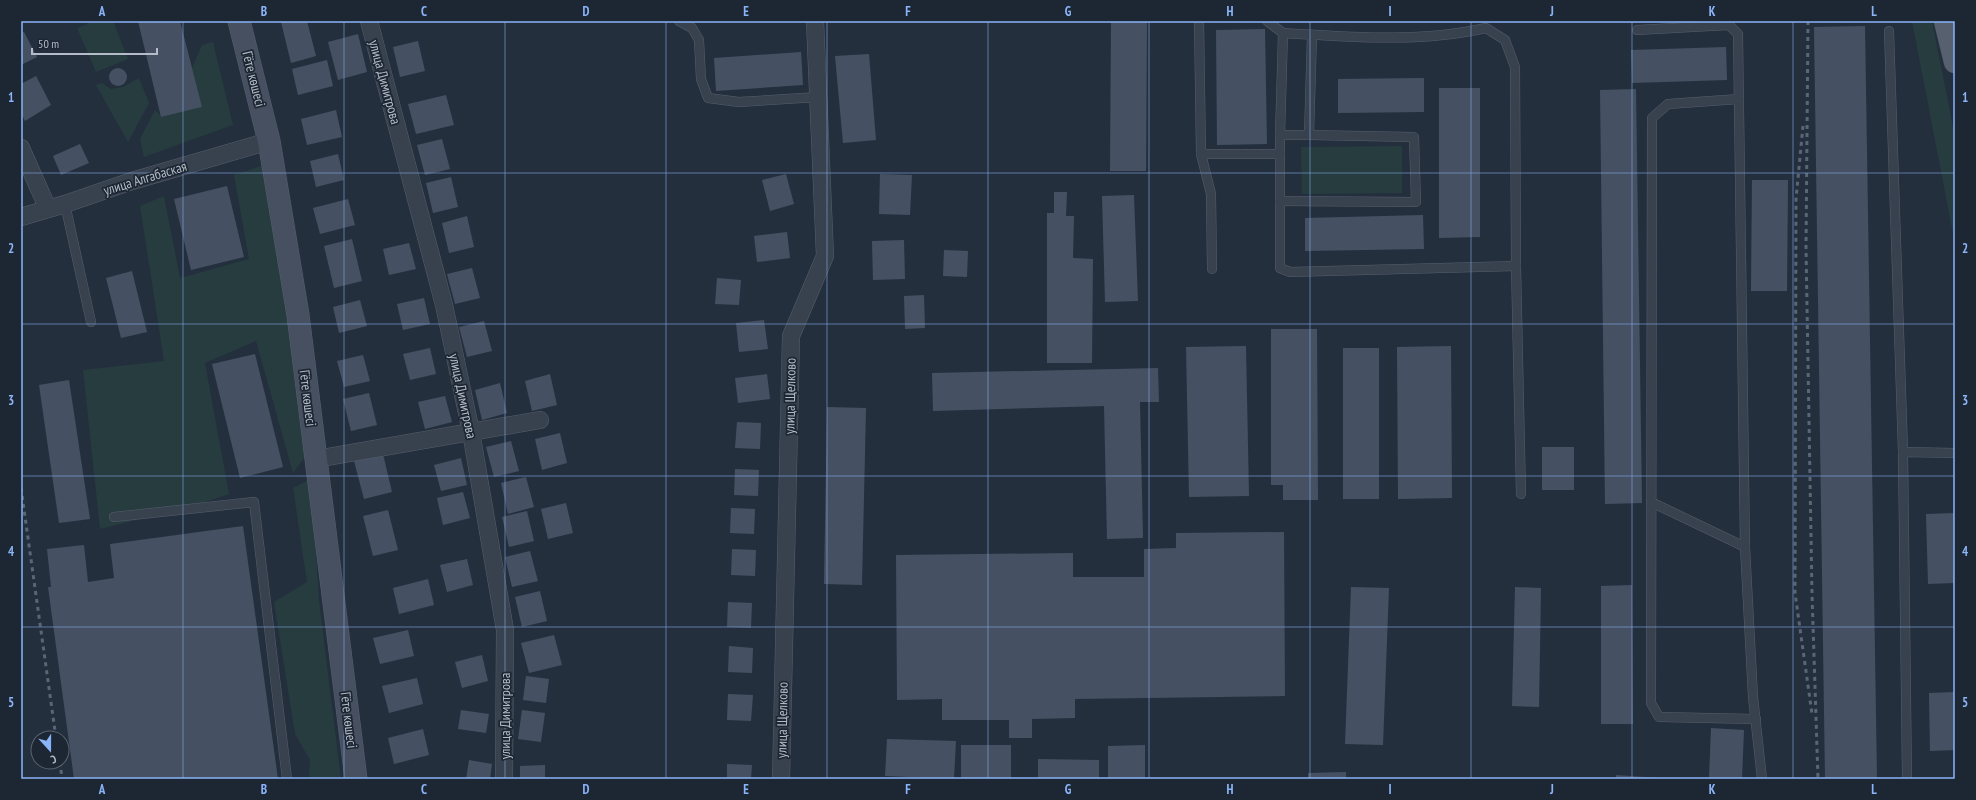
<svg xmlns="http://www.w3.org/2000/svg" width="1976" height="800" font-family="'PT Sans Narrow',sans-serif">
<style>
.green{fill:#263c3f}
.building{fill:#455162}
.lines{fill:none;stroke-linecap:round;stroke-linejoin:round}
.service-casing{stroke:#565f6c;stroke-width:10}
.minor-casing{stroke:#565f6c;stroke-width:18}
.secondary-casing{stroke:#565f6c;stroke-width:23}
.primary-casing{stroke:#414a57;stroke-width:23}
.service{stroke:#38414e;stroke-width:9}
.minor{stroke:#38414e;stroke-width:17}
.secondary{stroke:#465061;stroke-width:22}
.primary{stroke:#56606e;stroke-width:22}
.rail{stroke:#5a6575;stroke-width:3;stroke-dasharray:4 4;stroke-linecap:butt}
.grid{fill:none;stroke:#8ab4f8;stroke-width:1;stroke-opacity:0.55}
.labels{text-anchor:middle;stroke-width:3.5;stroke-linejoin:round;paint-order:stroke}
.street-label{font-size:14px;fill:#b4bcc9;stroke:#1d2633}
.neatline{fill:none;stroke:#8ab4f8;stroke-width:1.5}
.grid-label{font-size:13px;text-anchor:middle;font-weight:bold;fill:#8ab4f8}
</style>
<rect width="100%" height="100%" fill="#242f3e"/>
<g class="green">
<path d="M94,21H113L128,59L96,72L77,28Z"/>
<path d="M1912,21H1932L1955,137V244Z"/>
<path d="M213,42L233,125L144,157L140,139L155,110L162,117L201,107L192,68L202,45Z"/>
<path d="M139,78L149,103L128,142L96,85L102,83L111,89L123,87Z"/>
<path d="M1402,146V193L1302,194L1301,147Z"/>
<path d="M264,165L310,450L293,473L256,341L205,363L229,494L194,506L100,529L83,370L164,361L140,206L164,196L180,278L249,259L234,175Z"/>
<path d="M311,479L319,600L341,779H309L310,760L295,734L274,602L307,582L293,488Z"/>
</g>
<g class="building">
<path d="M138,21H180L202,107L161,117Z"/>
<path d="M285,21H307L316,56L291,63L281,22Z"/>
<path d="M1111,21H1147L1146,171H1110Z"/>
<path d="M1865,26L1877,779H1825L1814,27Z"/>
<path d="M1265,29L1267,144L1217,145L1216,30Z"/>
<path d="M24,32L37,57L21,65V33Z"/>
<path d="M358,34L367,72L338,80L328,42Z"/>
<path d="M418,41L425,71L400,77L393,47Z"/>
<path d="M1726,47L1727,80L1632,83L1631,50Z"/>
<path d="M801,52L803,85L716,91L714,58Z"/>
<path d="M869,54L876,140L843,143L835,56Z"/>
<path d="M327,60L333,86L298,95L292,69Z"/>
<circle cx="118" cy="77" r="9"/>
<path d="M36,76L51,105L25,121L21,113V84Z"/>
<path d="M1424,78V112L1338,113V79Z"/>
<path d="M1439,88H1480V237L1439,238Z"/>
<path d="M1636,89L1642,503L1605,504L1600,90Z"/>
<path d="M446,95L454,125L416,134L408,104Z"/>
<path d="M336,110L342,137L307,145L301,119Z"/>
<path d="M442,139L450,169L425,175L417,145Z"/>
<path d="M80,144L89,163L61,175L53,156Z"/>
<path d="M338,154L344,180L316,187L310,161Z"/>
<path d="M786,174L794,204L770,211L762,180Z"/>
<path d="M880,174L912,175L910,215L879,214Z"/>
<path d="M451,177L458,207L433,213L426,183Z"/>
<path d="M1752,180H1788L1787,291H1751Z"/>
<path d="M227,186L244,257L191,270L174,199Z"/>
<path d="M1054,192H1067L1066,216H1074L1073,258L1093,259L1092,363H1047V213H1054Z"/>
<path d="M1134,195L1138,301L1105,302L1102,196Z"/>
<path d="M348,199L355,225L320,234L313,208Z"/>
<path d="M1423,215L1424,249L1305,251V218Z"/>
<path d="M467,216L474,247L449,253L442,223Z"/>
<path d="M787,232L790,258L757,262L754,236Z"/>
<path d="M352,239L362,281L334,288L324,246Z"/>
<path d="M904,240L905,279L873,280L872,241Z"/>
<path d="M409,243L416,269L389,275L383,249Z"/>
<path d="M944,250L968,251L967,277L943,276Z"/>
<path d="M472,268L480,298L455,304L447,274Z"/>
<path d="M132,271L147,332L121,338L106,278Z"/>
<path d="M717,278L741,280L739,305L715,304Z"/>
<path d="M924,295L925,328L905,329L904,296Z"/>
<path d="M424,298L430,324L403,330L397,304Z"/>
<path d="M360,300L367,326L339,333L333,307Z"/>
<path d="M764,320L768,349L739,352L736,323Z"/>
<path d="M484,321L492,351L467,357L459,327Z"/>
<path d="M1271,329H1317L1318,500H1283V485H1271Z"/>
<path d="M1246,346L1249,496L1189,497L1186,347Z"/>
<path d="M1451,346L1452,498L1398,499L1397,347Z"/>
<path d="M430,348L436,374L410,380L403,354Z"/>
<rect x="1343" y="348" width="36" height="151"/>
<path d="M255,354L283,467L240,478L212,364Z"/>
<path d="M363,355L370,381L344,387L337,361Z"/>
<path d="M1158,368L1159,402H1140L1143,538L1107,539L1104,406L933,411L932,373Z"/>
<path d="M550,374L557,405L532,411L525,381Z"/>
<path d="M767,374L770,399L738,403L735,378Z"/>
<path d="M69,380L90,519L59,523L39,385Z"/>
<path d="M500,383L507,413L482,420L475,390Z"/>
<path d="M369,393L377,425L351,431L343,399Z"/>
<path d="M445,396L452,422L425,429L418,402Z"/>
<path d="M827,407L866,408L862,585L824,584Z"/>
<path d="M737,422L761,423L760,449L735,448Z"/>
<path d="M560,433L567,463L542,470L535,439Z"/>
<path d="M511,441L519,471L494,477L486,447Z"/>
<rect x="1542" y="447" width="32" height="43"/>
<path d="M383,454L392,492L364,499L354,461Z"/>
<path d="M461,458L467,485L441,491L434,465Z"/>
<path d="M735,469L759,470L758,496L734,495Z"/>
<path d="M526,477L534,507L508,514L501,483Z"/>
<path d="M463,492L470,518L443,525L437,498Z"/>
<path d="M566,503L573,533L548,539L541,509Z"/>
<path d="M731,508L755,509L754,534L730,533Z"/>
<path d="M388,510L398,550L373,556L363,516Z"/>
<path d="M527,511L534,541L509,547L502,517Z"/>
<path d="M1955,513V583L1928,584L1926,514Z"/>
<path d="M243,526L278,779H74L48,587H51L47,549L84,545L88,582L114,578L110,544Z"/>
<path d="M1284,532L1285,696L1075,699V718L1032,719V738H1009V720H942V699L897,700L896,555L1073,553V577H1144V549L1176,548V533Z"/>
<path d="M732,549L756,550L755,576L731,575Z"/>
<path d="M530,551L538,581L512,587L505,557Z"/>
<path d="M467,559L473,585L447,592L440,565Z"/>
<path d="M428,579L434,605L399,614L393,588Z"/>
<path d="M1632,585L1633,724H1601V586Z"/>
<path d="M1351,587L1389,588L1383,745L1345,744Z"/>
<path d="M1515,587L1541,588L1539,707L1512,706Z"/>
<path d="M540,591L547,621L522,627L515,597Z"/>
<path d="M728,602L752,603L751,628L727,627Z"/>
<path d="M408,630L414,656L380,664L373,638Z"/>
<path d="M554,635L562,665L529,673L521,643Z"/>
<path d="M729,646L753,648L752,673L728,672Z"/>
<path d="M482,655L488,681L462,688L455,662Z"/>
<path d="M526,676L549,679L546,703L523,700Z"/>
<path d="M417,678L423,704L389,713L382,686Z"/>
<path d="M1955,692V750L1930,751L1929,693Z"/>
<path d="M728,694L753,695L751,721L727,720Z"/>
<path d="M461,710L489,714L486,733L458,729Z"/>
<path d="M522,710L545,713L541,742L518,739Z"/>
<path d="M1711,728L1744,730L1742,779H1709Z"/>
<path d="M423,729L429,755L394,764L388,738Z"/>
<path d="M887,739L956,741L954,779L885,776Z"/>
<rect x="961" y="745" width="50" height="34"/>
<path d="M1145,745V779H1108V746Z"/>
<path d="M1038,759L1099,760V779H1038Z"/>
<path d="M469,760L492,764L490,779H466Z"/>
<path d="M727,764L752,765L751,779H727Z"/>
<path d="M545,765V779H520V766Z"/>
<path d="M1346,772V779H1308V773Z"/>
<path d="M1616,775L1660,778V779H1616Z"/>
</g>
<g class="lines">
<g class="service-casing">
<g id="service">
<path d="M679,21L692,28L699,40L701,79L708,98L739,102L818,97"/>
<path d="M1199,21L1201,154L1211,194L1212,269"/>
<path d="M1267,21L1283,33"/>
<path d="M1637,30L1729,25L1738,34L1745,547L1753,697L1762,779"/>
<path d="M1889,31L1903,452"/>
<path d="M1739,99L1668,104L1652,118L1651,703L1659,717L1756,719"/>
<path d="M1280,135L1283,33C1350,37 1420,43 1486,28L1505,40L1515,67L1516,266L1521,494"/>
<path d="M1201,154H1280V135H1309"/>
<path d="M1280,154V268L1290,272L1516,266"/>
<path d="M1280,201L1416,202L1414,137L1309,135L1312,35"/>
<path d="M65,204L91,322"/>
<path d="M1651,502L1745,547"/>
<path d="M114,517L254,502L287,779"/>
<path d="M1907,779L1903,452L1955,453"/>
</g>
</g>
<g class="minor-casing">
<g id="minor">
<path d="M369,21L444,305L471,432L505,630L504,779"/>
<path d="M21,148L48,209"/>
<path d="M21,217L65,204L132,181L269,141"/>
<path d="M316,459L540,420"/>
<path d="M781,779L791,336L825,256L815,21"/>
</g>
</g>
<g class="secondary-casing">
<path id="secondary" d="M239,21L269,141L298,315L356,779"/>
</g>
<g class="primary-casing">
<path id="primary" d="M1945,21L1955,62"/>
</g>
<use href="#service" class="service"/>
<use href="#minor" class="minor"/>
<use href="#secondary" class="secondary"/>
<use href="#primary" class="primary"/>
<g class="rail">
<path d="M1808,21L1806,248L1812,594L1818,779"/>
<path d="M1803,126L1796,199L1795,593L1812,714"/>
<path d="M21,488L56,738"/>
<path d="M60,762L62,779"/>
</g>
</g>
<path class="grid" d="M183,21V779M344,21V779M505,21V779M666,21V779M827,21V779M988,21V779M1149,21V779M1310,21V779M1471,21V779M1632,21V779M1793,21V779M21,173H1955M21,324H1955M21,476H1955M21,627H1955"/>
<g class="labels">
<g class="street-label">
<text transform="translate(254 79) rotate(76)" y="5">Гёте көшесі</text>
<text transform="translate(385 82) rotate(75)" y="5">улица Димитрова</text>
<text transform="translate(145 178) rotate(-17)" y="5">улица Алгабаская</text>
<text transform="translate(463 396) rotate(78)" y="5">улица Димитрова</text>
<text transform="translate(790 396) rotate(-89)" y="5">улица Щелково</text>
<text transform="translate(308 398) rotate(83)" y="5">Гёте көшесі</text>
<text transform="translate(505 716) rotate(-90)" y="5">улица Димитрова</text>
<text transform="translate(349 720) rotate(83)" y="5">Гёте көшесі</text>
<text transform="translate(782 720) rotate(-89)" y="5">улица Щелково</text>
</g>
</g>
<rect width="1976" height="800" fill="none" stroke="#1d2633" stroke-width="44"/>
<g transform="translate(50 750) rotate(159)"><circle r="19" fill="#1d2633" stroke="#59626f"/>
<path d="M0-3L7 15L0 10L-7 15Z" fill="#8ab4f8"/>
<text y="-6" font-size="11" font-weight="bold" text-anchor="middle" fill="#b4bcc9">С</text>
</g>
<path d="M32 48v6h125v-6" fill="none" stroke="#b4bcc9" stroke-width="2"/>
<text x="38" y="48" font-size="12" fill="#b4bcc9" stroke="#1d2633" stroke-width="3" paint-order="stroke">50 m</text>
<rect x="22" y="22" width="1932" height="756" class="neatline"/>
<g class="grid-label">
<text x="102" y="16">A</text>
<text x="264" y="16">B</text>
<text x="424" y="16">C</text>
<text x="586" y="16">D</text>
<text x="746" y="16">E</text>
<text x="908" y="16">F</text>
<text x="1068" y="16">G</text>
<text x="1230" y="16">H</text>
<text x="1390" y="16">I</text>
<text x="1552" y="16">J</text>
<text x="1712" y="16">K</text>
<text x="1874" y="16">L</text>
<text x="11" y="102">1</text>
<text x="1965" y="102">1</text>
<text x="11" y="253">2</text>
<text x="1965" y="253">2</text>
<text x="11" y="405">3</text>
<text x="1965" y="405">3</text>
<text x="11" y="556">4</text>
<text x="1965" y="556">4</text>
<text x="11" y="707">5</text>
<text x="1965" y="707">5</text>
<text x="102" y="794">A</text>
<text x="264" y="794">B</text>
<text x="424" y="794">C</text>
<text x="586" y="794">D</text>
<text x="746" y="794">E</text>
<text x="908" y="794">F</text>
<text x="1068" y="794">G</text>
<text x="1230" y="794">H</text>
<text x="1390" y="794">I</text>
<text x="1552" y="794">J</text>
<text x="1712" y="794">K</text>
<text x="1874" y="794">L</text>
</g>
</svg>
